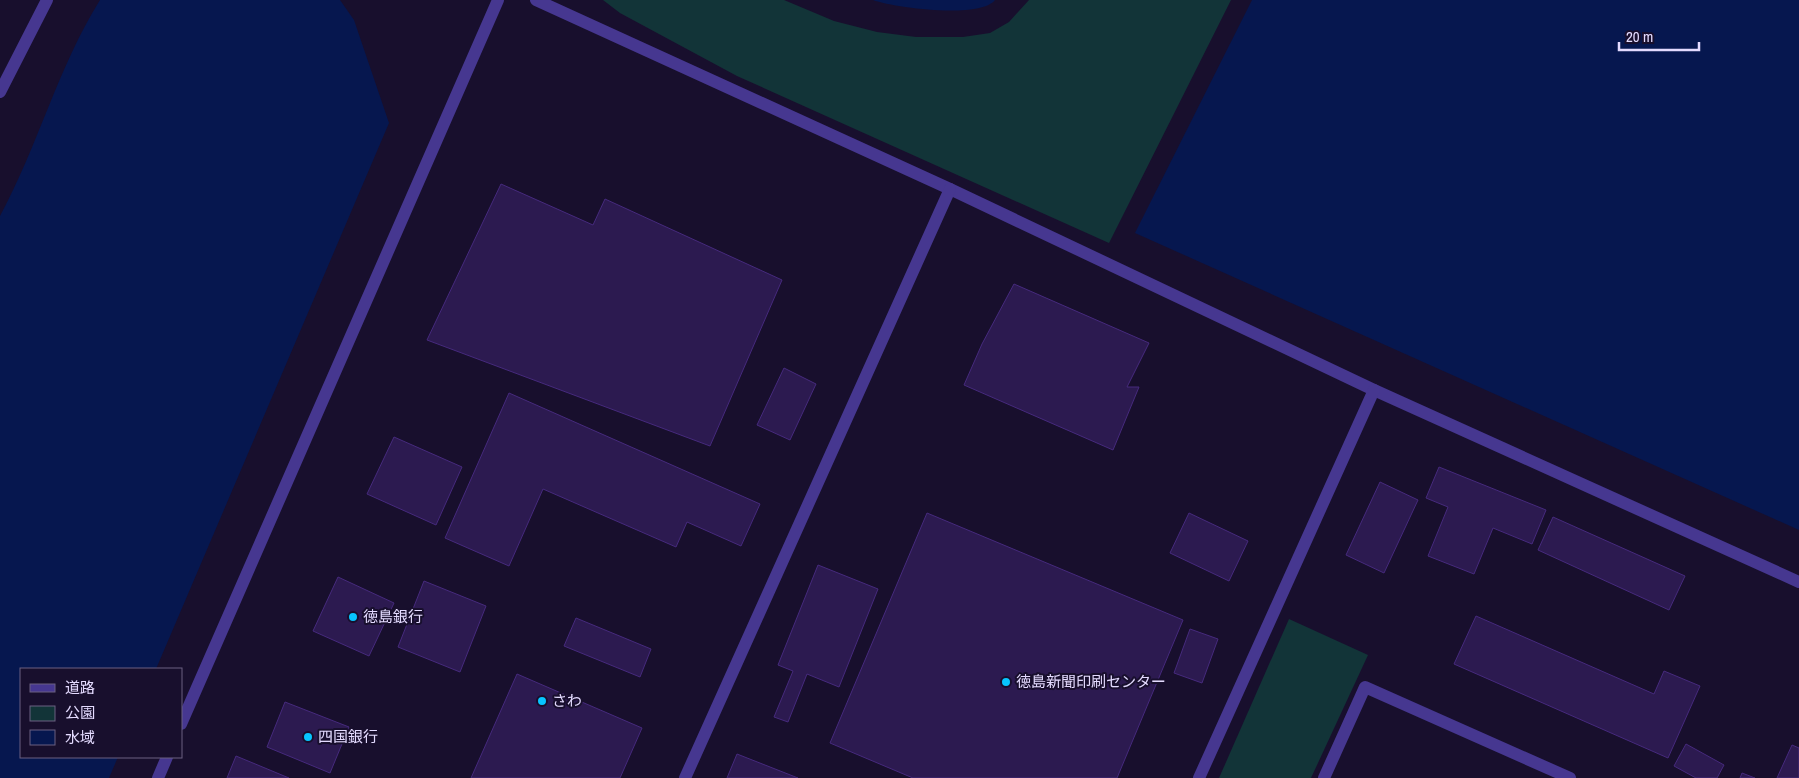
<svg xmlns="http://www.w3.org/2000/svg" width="1799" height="778" font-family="'Archivo Narrow','Noto Sans JP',sans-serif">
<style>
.green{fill:#123438}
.water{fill:#06174f}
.building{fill:#2c1a50;stroke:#462a7d}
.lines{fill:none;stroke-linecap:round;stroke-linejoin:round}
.minor{stroke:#463790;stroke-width:12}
.poi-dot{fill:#07c5ff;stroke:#180f2d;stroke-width:2}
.labels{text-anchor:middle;stroke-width:4;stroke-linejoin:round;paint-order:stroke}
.poi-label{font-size:15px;fill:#e4dbff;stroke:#180f2d;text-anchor:start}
</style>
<rect width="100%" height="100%" fill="#180f2d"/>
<g class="green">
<path d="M603,0H784L834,21L877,32L916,37H963L990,33L1009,22L1029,0H1231L1109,243L737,76L620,13Z"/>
<path d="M1289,619L1368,655L1311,778H1219Z"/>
</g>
<g class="water">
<path d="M100,0H340L354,20L389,123L156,669H21V757H118L109,778H0V216C38,146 58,67 100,0Z"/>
<path d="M873,0H995C980,19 895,8 873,0Z"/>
<path d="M1252,0H1799V530L1135,233Z"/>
</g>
<g class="building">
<path d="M501,184L593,225L605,199L782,280L710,446L427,340Z"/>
<path d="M1014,284L1149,343L1127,387H1139L1113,450L964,385L982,344Z"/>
<path d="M784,368L816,384L790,440L757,425Z"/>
<path d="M509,393L760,504L741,546L687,522L676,547L543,489L509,566L445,538Z"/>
<path d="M394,437L462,467L436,525L367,494Z"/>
<path d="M1439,467L1546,510L1532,544L1493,528L1474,574L1428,556L1448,507L1426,498Z"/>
<path d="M1380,482L1418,500L1384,573L1346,555Z"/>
<path d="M927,513L1183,620L1117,778H913L830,743Z"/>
<path d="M1189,513L1248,541L1229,581L1170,553Z"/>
<path d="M1553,517L1685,576L1669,610L1538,550Z"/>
<path d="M818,565L878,589L839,687L807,674L788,722L774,717L793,671L778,665Z"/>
<path d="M338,577L394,603L369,656L313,631Z"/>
<path d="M424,581L486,606L460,672L398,647Z"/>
<path d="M1476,616L1654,694L1664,671L1700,686L1668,758L1454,664Z"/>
<path d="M576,618L651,649L640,677L564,646Z"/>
<path d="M1190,629L1218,639L1202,683L1174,673Z"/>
<path d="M517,674L642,728L620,778H471Z"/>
<path d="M285,702L349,727L330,773L267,747Z"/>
<path d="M1686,744L1724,765L1717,778H1696L1674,766Z"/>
<path d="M1792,745L1799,748V778H1777Z"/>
<path d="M737,754L798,778H727Z"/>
<path d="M236,756L289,778H227Z"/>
<path d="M1742,773L1755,778H1740Z"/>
</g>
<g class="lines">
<g class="minor">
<path d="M536,0L950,189L1374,390L1799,582"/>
<path d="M0,92L47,0"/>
<path d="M181,724L498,0"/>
<path d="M158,778L167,757"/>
<path d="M685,778L950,189"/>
<path d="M1199,778L1374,390"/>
<path d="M1324,778L1365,687L1570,778"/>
</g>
</g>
<g class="poi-dot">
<circle cx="353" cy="617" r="5"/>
<circle cx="1006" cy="682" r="5"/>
<circle cx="542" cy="701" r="5"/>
<circle cx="308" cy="737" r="5"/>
</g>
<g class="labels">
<g class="poi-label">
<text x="363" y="622">徳島銀行</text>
<text x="1016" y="687">徳島新聞印刷センター</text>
<text x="552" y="706">さわ</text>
<text x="318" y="742">四国銀行</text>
</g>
</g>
<rect x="20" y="668" width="162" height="90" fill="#180f2d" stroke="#6a6181"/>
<rect x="30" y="684" width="25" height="8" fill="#463790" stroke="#6a6181"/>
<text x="65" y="693" font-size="15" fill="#e4dbff">道路</text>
<rect x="30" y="706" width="25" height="15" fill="#123438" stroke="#6a6181"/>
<text x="65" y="718" font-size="15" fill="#e4dbff">公園</text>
<rect x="30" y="730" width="25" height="15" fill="#06174f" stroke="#6a6181"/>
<text x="65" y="743" font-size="15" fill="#e4dbff">水域</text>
<path d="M1619 42v8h80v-8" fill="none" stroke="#e4dbff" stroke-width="2.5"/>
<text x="1626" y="42" font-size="15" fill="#e4dbff" stroke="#180f2d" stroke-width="4" paint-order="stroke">20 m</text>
</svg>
